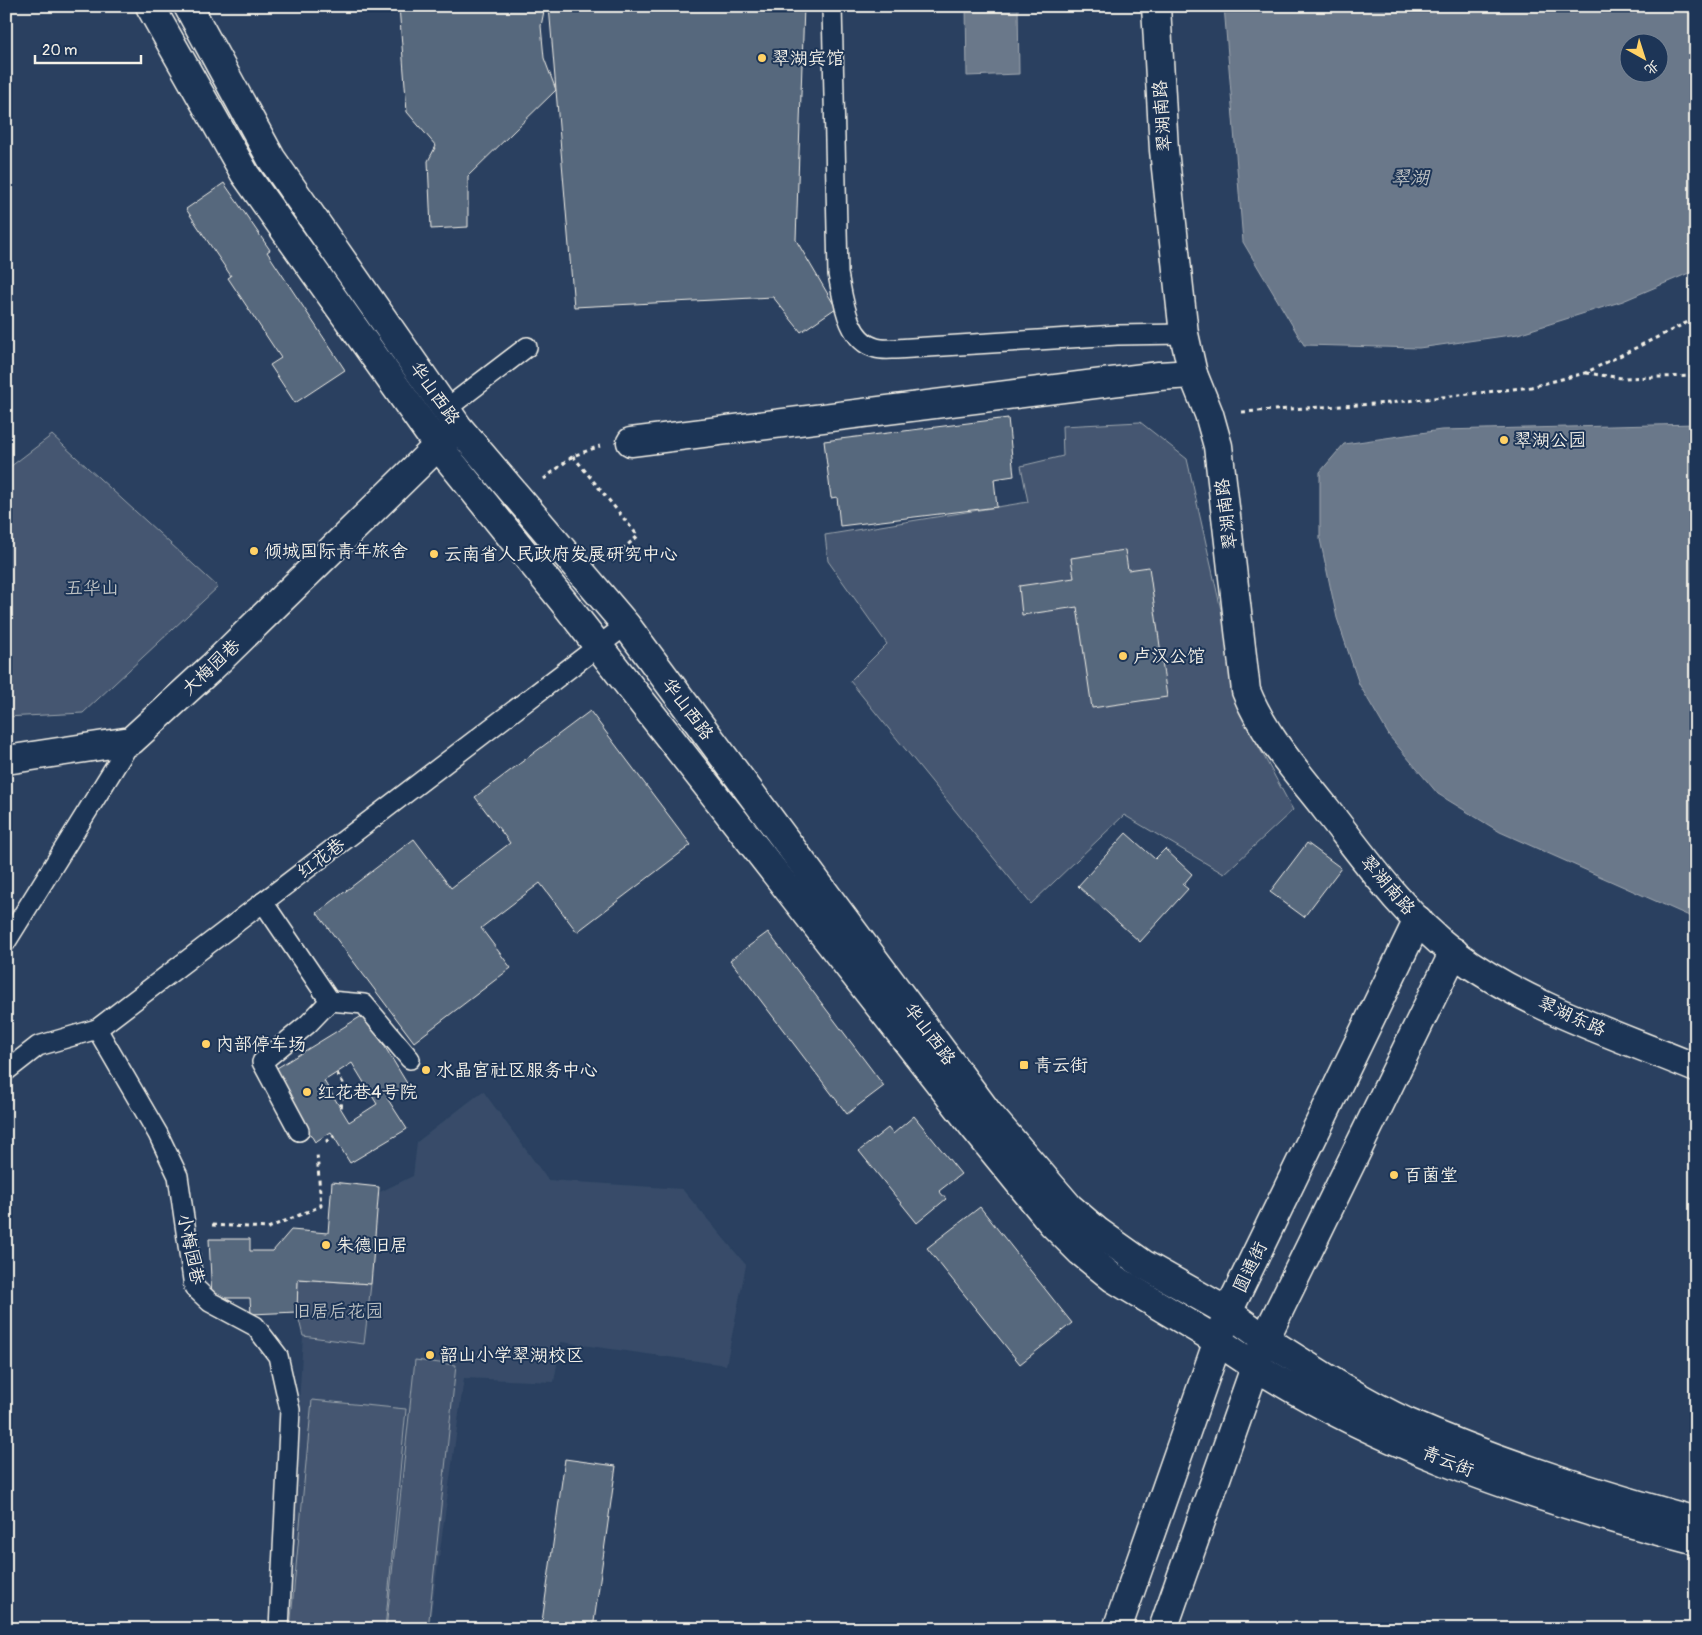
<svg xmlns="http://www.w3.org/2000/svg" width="1702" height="1635" font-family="Pangolin,'LXGW WenKai TC',sans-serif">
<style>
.built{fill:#374c69}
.green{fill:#445771;stroke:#9ca4ac}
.water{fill:#6a788a;stroke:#a1a8b0;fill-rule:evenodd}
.building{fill:#56677d;stroke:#f4f1e8;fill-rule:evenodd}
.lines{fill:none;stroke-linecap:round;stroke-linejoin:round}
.service-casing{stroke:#f4f1e8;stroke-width:22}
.minor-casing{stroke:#f4f1e8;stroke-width:31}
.tertiary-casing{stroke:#f4f1e8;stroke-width:31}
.secondary-casing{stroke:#f4f1e8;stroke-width:31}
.path{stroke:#f4f1e8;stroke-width:3;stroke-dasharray:4 4;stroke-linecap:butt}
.service{stroke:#1d3557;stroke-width:19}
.minor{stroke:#1d3557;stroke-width:28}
.tertiary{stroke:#1d3557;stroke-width:28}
.secondary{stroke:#1d3557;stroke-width:28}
.poi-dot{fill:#ffd166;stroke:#1d3557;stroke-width:2}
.labels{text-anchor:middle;stroke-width:4;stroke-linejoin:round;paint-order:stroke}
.poi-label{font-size:18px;fill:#f4f1e8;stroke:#1d3557;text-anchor:start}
.street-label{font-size:18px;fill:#f4f1e8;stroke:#1d3557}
.park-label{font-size:18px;fill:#bfc3c4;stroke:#1d3557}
.water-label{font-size:19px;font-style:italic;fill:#bdc1c2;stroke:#1d3557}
</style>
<rect width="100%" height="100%" fill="#2a4060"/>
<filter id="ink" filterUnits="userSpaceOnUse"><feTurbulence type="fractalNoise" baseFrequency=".02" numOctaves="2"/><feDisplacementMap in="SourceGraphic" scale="10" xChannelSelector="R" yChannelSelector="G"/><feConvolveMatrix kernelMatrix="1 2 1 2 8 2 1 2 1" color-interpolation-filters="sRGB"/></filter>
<g filter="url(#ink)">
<path class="built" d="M483,1091L548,1180L682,1189L746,1265L726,1365L561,1342L554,1382L464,1378L429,1629H286L303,1336L364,1344L378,1193L413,1176L417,1142Z"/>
<g class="green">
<path d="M1140,422L1187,459L1247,725L1293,810L1224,874L1124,815L1031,904L850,681L887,644L828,561L825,535L1028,502L1021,466L1063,456L1062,426Z"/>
<path d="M52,435L218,587L83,713L6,717V470Z"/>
<path d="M298,1279L371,1284L364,1344L303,1336L297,1312Z"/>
<path d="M415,1360L456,1365L428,1629H386Z"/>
<path d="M312,1400L406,1409L385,1629H290Z"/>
</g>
<g class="water">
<path d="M966,6H1018L1019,74L967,76Z"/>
<path d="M1224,6H1696V270L1623,301L1518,334L1419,348L1304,345L1243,242ZM1630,42H1660V72H1630Z"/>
<path d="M1696,424V919L1500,832L1438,794L1390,737L1359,684L1337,618L1320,539V472L1344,444L1441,430Z"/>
</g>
<g class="building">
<path d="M399,6H545L541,26L544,58L556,90L468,176V227L431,229L428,161L436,146L407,112Z"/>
<path d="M549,6H804L796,240L836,308L801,332L773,297L574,307Z"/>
<path d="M224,183L270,250L267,252L345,370L295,403L270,365L281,358L228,278L231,276L186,209Z"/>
<path d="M1008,418L1014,476L994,479L997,507L840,526L837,497L831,498L824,441Z"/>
<path d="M1125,550L1128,570L1149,567L1167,697L1092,708L1077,607L1022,615L1019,586L1074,578L1071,558Z"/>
<path d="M590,711L691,845L577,932L540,883L481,928L511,968L414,1042L317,913L414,839L451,888L510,843L475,797Z"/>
<path d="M1126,833L1155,859L1165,849L1192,874L1183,885L1188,889L1140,942L1078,886Z"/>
<path d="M1307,843L1341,868L1304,917L1270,892Z"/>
<path d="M768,932L884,1086L847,1114L730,960Z"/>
<path d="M365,1014L408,1085L387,1098L407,1129L350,1163L331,1132L315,1142L272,1071ZM352,1063L377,1104L349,1122L324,1081Z"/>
<path d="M914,1116L961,1174L939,1191L946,1199L917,1223L859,1151L888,1128L893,1134Z"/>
<path d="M332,1182L379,1187L371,1284L298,1279L297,1312L251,1314L250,1298H212L209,1239H250V1251H273L291,1230L328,1233Z"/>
<path d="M980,1207L1072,1323L1020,1364L927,1248Z"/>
<path d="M565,1459L616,1466L593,1629H541Z"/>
</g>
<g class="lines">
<g class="service-casing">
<g id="service">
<path d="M832,6L838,274C843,298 847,341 876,348C882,350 890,349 896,349L1117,335L1184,334"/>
<path d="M446,409L527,347"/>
<path d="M263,902L330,1001L308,1024L262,1062L299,1131"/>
<path d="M6,942L131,741"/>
<path d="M330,1001L364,1004L410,1059"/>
<path d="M97,1029L158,1134L178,1176L194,1287L210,1302L255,1326L278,1356L290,1410L279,1629"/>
<path d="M6,1071L38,1046L97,1029L626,625"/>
</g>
</g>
<g class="minor-casing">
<g id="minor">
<path d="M631,442L1159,376L1193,374"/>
<path d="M6,760L131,741L212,667L455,429"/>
</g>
</g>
<g class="tertiary-casing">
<g id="tertiary">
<path d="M1156,6L1164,150L1184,334L1193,374L1209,414L1218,446L1246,691C1264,736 1297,772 1326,809C1365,859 1403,914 1454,953C1525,1006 1614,1034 1696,1068"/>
<path d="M1265,1339C1311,1368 1357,1399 1406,1422C1500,1463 1597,1494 1696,1521"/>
<path d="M1218,1341C1359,1441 1530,1498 1696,1541"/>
</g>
</g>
<g class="secondary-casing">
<g id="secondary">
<path d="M150,6L245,174L438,446L563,601L973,1126L1052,1223L1081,1252L1113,1278L1218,1341"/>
<path d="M188,6L271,158L458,427L626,625L988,1113L1069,1207L1098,1232L1143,1264L1228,1312L1265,1339"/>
<path d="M1117,1629L1228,1312L1418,920"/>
<path d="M1163,1629L1265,1339L1454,952"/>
</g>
</g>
<g class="path">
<path d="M1586,373L1622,378L1696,376"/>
<path d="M1242,412L1389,403L1531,387L1585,373L1696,318"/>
<path d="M573,456L638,536L612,558"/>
<path d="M544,479L573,456L600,446"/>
<path d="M337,1073L343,1083L341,1110"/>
<path d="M326,1142L334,1136"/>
<path d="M212,1225L268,1228L321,1206L317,1153"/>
</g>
<use href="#service" class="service"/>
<use href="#minor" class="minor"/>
<use href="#tertiary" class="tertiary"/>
<use href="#secondary" class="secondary"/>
</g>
</g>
<g class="poi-dot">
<circle cx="762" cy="58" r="5"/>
<circle cx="1504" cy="440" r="5"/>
<circle cx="254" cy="551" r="5"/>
<circle cx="434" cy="554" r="5"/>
<circle cx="1123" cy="656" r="5"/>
<circle cx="206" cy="1044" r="5"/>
<rect x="1019" y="1060" width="10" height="10" rx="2.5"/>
<circle cx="426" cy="1070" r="5"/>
<circle cx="307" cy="1092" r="5"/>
<circle cx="1394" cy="1175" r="5"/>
<circle cx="326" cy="1245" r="5"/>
<circle cx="430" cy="1355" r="5"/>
</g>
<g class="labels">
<g class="poi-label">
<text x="772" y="64">翠湖宾馆</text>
<text x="1514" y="446">翠湖公园</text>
<text x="264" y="557">倾城国际青年旅舍</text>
<text x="444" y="560">云南省人民政府发展研究中心</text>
<text x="1133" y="662">卢汉公馆</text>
<text x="216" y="1050">内部停车场</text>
<text x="1034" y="1071">青云街</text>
<text x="436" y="1076">水晶宫社区服务中心</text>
<text x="317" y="1098">红花巷4号院</text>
<text x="1404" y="1181">百菌堂</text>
<text x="336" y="1251">朱德旧居</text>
<text x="440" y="1361">韶山小学翠湖校区</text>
</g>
<g class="street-label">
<text transform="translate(1162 116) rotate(-94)" y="6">翠湖南路</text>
<text transform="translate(435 393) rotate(55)" y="6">华山西路</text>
<text transform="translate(1226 514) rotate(-97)" y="6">翠湖南路</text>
<text transform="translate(211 667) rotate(-43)" y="6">大梅园巷</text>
<text transform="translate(688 709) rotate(53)" y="6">华山西路</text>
<text transform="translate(321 858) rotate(-37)" y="6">红花巷</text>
<text transform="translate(1388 885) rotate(49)" y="6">翠湖南路</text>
<text transform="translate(1572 1016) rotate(24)" y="6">翠湖东路</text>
<text transform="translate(930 1034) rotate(53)" y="6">华山西路</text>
<text transform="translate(191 1249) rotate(78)" y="6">小梅园巷</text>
<text transform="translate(1250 1267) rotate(-64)" y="6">圆通街</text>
<text transform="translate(1448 1461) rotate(22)" y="6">青云街</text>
</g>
<g class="park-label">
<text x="92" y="594">五华山</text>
<text x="338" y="1317">旧居后花园</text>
</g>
<g class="water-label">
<text x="1410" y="184">翠湖</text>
</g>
</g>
<rect width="1702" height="1635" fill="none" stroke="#1d3557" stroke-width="25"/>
<rect x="12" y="12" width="1677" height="1610" fill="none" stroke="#f4f1e8" stroke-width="2" filter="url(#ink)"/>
<g transform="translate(1644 58) rotate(141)"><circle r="24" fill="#1d3557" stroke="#738091"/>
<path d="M0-4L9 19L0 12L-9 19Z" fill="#ffd166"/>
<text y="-8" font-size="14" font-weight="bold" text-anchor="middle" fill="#f4f1e8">北</text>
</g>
<path d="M35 55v8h106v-8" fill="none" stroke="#f4f1e8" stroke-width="2.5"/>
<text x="42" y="55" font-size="15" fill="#f4f1e8" stroke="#1d3557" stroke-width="4" paint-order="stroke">20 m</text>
</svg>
